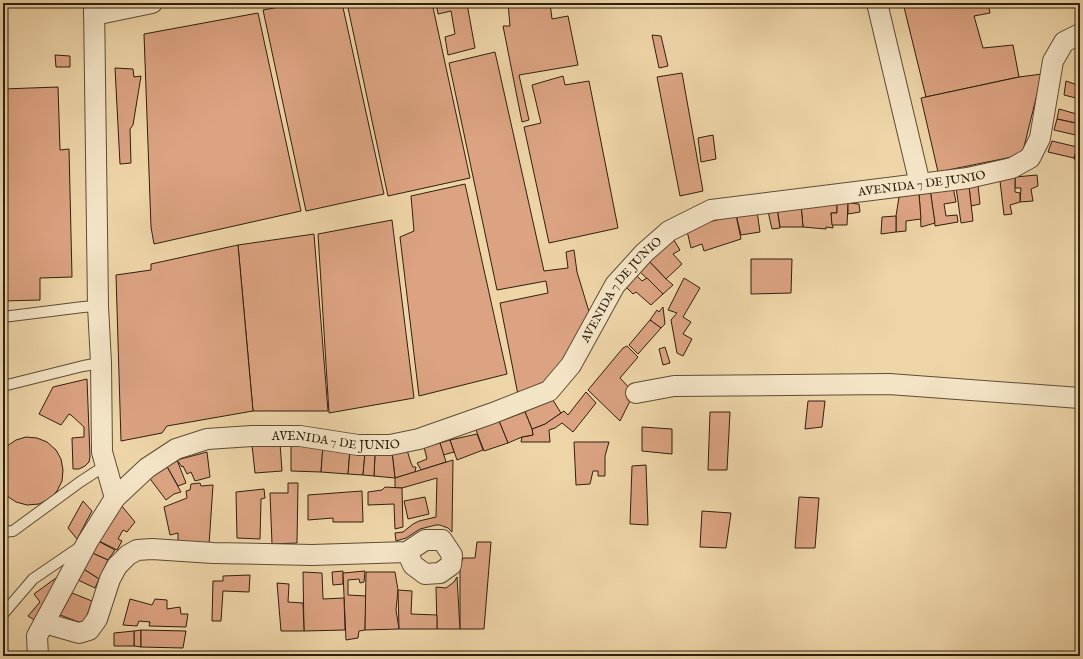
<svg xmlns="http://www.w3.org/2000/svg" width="1083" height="659" font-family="'IM FELL English',serif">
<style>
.building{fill:#dca382;stroke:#2e200e}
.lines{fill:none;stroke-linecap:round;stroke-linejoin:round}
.lane-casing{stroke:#5e4d34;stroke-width:12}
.street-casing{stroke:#5e4d34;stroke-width:22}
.lane{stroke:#f4e4c6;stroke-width:10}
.street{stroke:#f4e4c6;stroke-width:20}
.labels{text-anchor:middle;stroke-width:3;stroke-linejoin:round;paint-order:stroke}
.street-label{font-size:12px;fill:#2e200e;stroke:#f4e4c6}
</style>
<rect width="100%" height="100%" fill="#eed5a8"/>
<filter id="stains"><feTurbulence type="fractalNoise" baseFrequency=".005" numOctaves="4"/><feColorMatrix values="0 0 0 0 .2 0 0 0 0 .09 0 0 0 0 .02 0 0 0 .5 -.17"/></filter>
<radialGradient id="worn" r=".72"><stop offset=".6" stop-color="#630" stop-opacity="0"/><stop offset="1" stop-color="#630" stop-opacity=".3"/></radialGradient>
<g class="building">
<path d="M301,3H342L384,194L306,211L263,10Z"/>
<path d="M347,3H432L470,178L388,196Z"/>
<path d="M436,3H469L467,4L475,48L448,55L445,37L455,34L451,11L438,14Z"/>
<path d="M508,3H550L552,19L568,16L578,65L519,75L529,120L522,122L503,26H510Z"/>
<path d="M903,3H988L990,13L974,16L983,48L1013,45L1019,77L926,97Z"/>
<path d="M258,13L301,211L154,244L151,227L144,34Z"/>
<path d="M652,35L661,36L668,66L659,68Z"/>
<path d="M495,52L544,271L568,268L566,252L574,250L577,272L590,315L552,379L518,395L500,303L548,293L546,281L497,290L449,63Z"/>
<path d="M55,55L70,56V67H56Z"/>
<path d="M115,68L133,69L134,77L141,76L133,125L130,129L131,163L120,164Z"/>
<path d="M682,73L703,191L680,196L657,77Z"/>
<path d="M1042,74L1022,155L938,172L921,98L1019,77Z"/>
<path d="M563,76L565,85L589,81L618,228L549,243L524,127L541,123L532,85Z"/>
<path d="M1066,81L1080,86V99L1064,95Z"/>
<path d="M58,87L60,150L69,149L72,277L40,278V300L3,301V89Z"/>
<path d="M1059,109L1080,115V124L1057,119Z"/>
<path d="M1057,119L1080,124V136L1054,130Z"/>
<path d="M713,135L716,159L701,162L698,138Z"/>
<path d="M1052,141L1077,147L1074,158L1048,152Z"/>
<path d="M1080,141V161L1074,159Z"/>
<path d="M1037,175L1038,186L1031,189L1033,201L1020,202L1021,188H1015V177Z"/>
<path d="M1015,177V192L1020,193V202L1010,205L1012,214L1004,215L1000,181Z"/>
<path d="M465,184L507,374L419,396L400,237L414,231L411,196Z"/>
<path d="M978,185L980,204L971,206L969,186Z"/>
<path d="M969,186L973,221L961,223L956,187Z"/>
<path d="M953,187L956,202L944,204L946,216L957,215L958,222L935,226L930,189Z"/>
<path d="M930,189L935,223L921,227L919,192Z"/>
<path d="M919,194L921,219L906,221V231L896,232V216L899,197Z"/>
<path d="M837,201V213H831L833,228L826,227V229L803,227L801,205Z"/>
<path d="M837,201L848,203L847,225H832L831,213H837Z"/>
<path d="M848,203L859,204L860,212L848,214Z"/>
<path d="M801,205L803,227H780L777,208Z"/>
<path d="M767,207L777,208L780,228L772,229Z"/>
<path d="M757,211L760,232L741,235L736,215Z"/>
<path d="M736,215L741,239L704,251L702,244L691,248L687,231L709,222Z"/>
<path d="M896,216V232L881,234L882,217Z"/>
<path d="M392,220L414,398L329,413L318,234Z"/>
<path d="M314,234L328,411H253L238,245Z"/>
<path d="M672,237L680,250L673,254L682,264L666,279L647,259Z"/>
<path d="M238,245L253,411L167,426L162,433L121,441L116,275L151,270V264Z"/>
<path d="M647,259L666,279L673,285L663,294L637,269Z"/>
<path d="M751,259H792L791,293L751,294Z"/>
<path d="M637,276L642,281L647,278L663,294L651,305L636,292L633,294L626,287Z"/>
<path d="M684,278L700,288L683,317L691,322L683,334L692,339L683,356L677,353L671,320L677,313L668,310Z"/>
<path d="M663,307L665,324L661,328L650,320L657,310L659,312Z"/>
<path d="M650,320L661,328L638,354L629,345Z"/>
<path d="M627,346L638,357L620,378L634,393L620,421L588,390L623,348Z"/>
<path d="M665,347L670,363L663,365L659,349Z"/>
<path d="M87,379L90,457L89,462L85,466L79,469H73L72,438L84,437V427L71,415L69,414L61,425L39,414L53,387Z"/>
<path d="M586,392L596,403L573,432L562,423L555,428L549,430L550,442H521L522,437L533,435L532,429L545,424L564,411L568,415Z"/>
<path d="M551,397L561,413L545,424L532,429L525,412Z"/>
<path d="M808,401H825L822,427L805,429Z"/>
<path d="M525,412L532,429L533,435L522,437L508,443L499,421Z"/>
<path d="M710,412H730L727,470H708Z"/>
<path d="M499,421L508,443L484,451L476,430Z"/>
<path d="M642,427L672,429V454L642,451Z"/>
<path d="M477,434L483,450L457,460L450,440Z"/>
<path d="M26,437L37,438L47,442L56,450L61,459L63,470L62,481L57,491L49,499L39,504L27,505L16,502L7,496L3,491V451L7,446L16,440Z"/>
<path d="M450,440L454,452L443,455L440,443Z"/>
<path d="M574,442H609L605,456V476H598V471H593L590,484L576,485Z"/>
<path d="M280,443L282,471L255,473L252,445Z"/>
<path d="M440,443L446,462L421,470L417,463L427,459L424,447Z"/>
<path d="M291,444L323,448L321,472L291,471Z"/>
<path d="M323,444L350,450L348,474L321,472Z"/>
<path d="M350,450L365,453L363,475L348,474Z"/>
<path d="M407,450L411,463L413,467H416L415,472L395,478L392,452Z"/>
<path d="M207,452L210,477L195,481L191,472L187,474L183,466L182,467L177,460Z"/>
<path d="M392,452L395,478L374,476L375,454Z"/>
<path d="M365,453L375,454L374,476L363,475Z"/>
<path d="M177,460L186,483L178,486L165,463Z"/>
<path d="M453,460L452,532L448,528L440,525H436L420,529L406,538L396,541L395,533L403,532L413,524L419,521L436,517L437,478L402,488H395V478Z"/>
<path d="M165,463L181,492L174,494L166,500L148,476Z"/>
<path d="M646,465L648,525L630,524L632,466Z"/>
<path d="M200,483L201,486L213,485L209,545H178V533L170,535L164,507L187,498L186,491L190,490L191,484Z"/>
<path d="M288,483H298L297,543L272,544L270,493H288Z"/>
<path d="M385,487L402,488L403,527L395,529L394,504L368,505V492L382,490Z"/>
<path d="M264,489L265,498L261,499L260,539L237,538L236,492Z"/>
<path d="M362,491L363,522H333V518L308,520V495Z"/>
<path d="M425,497L429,514L408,519L404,501Z"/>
<path d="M799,497L819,498L815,548H795Z"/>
<path d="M83,501L92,511L77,539L68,528Z"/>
<path d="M121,505L135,522L127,532L123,530L118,539L122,541L117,550L95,539Z"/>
<path d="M702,511L731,513L726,548L700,547Z"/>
<path d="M98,541L115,550L108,560L90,552Z"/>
<path d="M477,542H491L484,629H460V566L463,558H475Z"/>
<path d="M90,552L108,560L99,579L82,568Z"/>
<path d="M82,568L99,579L95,588L76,579Z"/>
<path d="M343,571V584L333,585L332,572Z"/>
<path d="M365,571L364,582L360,583L359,579L348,580V595L366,596L365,630L359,631L358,638L346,640L343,573Z"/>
<path d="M303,572L322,573L323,599L344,598L345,630L304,631Z"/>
<path d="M366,572H395L398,590L396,610L399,629L365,630Z"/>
<path d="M250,575L249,592L223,591L221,621H212L213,581H223V576Z"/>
<path d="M457,577L460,629H437L436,587L446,588L454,582Z"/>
<path d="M56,578L61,581L39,623L28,616L40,602L34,594Z"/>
<path d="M277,583L289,584L288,602L303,603L304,631H281Z"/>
<path d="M398,590L412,591L411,614L437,615V629H399Z"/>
<path d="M72,593L92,601L84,624L60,615Z"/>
<path d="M130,599L152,605L155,599L167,600V609L180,607L181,614H188L186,627L149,626L150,622L139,621L137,626L123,625Z"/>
<path d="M141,630V647L134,646V631Z"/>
<path d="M141,630L186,631L183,648L141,647Z"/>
<path d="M134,631V646H114V633Z"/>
</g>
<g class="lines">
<g class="lane-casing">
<g id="lane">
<path d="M3,317L83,307L98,306"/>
<path d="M3,386L83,366L101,363"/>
<path d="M3,532L13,531L80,482L106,465"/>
<path d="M3,614L33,579L80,547"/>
</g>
</g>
<g class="street-casing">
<g id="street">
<path d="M94,3L98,306L101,363L102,452L115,498"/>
<path d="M877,3L920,184"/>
<path d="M94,15L152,3"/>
<path d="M636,393L674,386L889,384L1080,398"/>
<path d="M44,623L79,633L89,630L97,619L110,579L117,566L128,555L137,550L152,549L213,553L312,555L407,552L425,540H442L452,555L451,565L440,573L425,574L413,565L407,552"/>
<path id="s1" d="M38,656L37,636L88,541L115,498L147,468L176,449L207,439L252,436H300L358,445H390L419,439L493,413L549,391L571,365L615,285L644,253L669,231L711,210L968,178L1012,168L1030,158L1040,138L1053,61L1064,42L1080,34"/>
</g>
</g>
<use href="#lane" class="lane"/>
<use href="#street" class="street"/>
</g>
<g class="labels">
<g class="street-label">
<text dy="4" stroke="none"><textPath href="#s1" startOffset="1103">AVENIDA 7 DE JUNIO</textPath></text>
<text dy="4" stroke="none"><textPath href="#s1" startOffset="767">AVENIDA 7 DE JUNIO</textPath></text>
<text dy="4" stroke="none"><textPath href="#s1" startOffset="419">AVENIDA 7 DE JUNIO</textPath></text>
</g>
</g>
<rect width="1083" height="659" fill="none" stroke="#eed5a8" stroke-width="16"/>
<rect x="4" y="4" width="1075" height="651" fill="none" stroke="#2e200e" stroke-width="2"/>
<rect x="8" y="8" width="1067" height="643" fill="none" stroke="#2e200e"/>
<rect width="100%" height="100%" filter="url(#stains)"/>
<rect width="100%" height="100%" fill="url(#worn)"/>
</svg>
